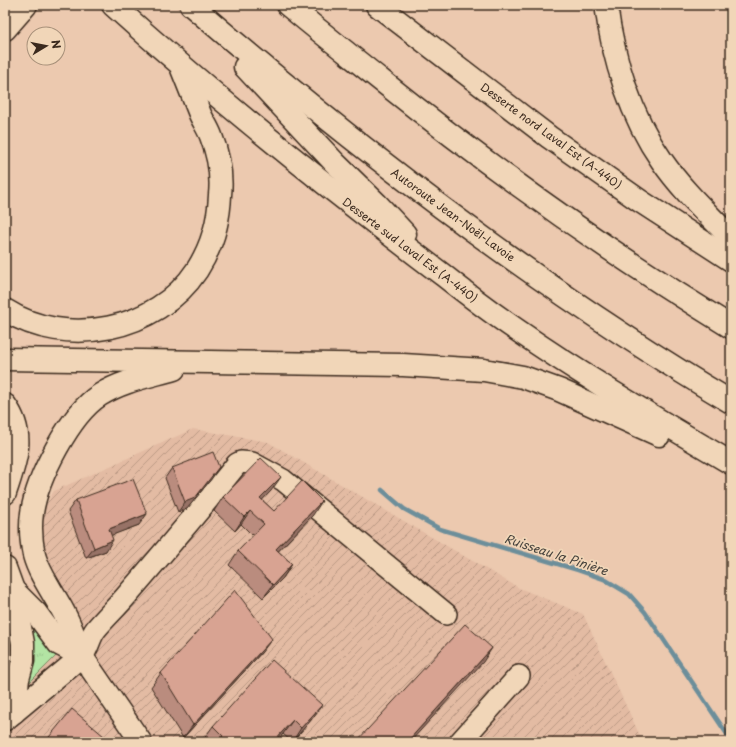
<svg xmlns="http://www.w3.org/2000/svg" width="736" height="747" font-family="'Playpen Sans',sans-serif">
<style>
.industrial{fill:url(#industrial-furrows)}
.grass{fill:url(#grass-tufts);stroke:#778761}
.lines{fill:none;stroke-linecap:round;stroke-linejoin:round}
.stream{stroke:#6c8e9a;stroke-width:4.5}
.minor-casing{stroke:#3b2a1e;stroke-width:24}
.highway-casing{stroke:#3b2a1e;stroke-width:25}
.minor{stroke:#f1d6b8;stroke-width:21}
.highway{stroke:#f1d6b8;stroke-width:22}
.wall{fill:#ba8c7e;stroke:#3b2a1e}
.shaded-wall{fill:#977266;stroke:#3b2a1e}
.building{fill:#d8a392;stroke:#3b2a1e}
.labels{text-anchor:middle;stroke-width:3.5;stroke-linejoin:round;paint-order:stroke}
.street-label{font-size:11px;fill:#3b2a1e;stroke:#f1d6b8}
.water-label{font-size:12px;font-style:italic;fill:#47433d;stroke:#f1d6b8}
</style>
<defs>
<pattern id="industrial-furrows" width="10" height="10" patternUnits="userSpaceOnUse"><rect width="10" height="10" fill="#e3bba3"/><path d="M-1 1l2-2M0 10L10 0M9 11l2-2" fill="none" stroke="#b99884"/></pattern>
<pattern id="grass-tufts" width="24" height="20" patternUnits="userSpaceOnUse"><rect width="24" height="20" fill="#b3e4a4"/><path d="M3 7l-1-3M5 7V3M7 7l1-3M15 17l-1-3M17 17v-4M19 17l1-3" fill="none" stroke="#9bc48d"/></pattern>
</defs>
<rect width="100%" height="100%" fill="#ecc9af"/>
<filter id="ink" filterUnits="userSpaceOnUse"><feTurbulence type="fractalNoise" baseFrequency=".025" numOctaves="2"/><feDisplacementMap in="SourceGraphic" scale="8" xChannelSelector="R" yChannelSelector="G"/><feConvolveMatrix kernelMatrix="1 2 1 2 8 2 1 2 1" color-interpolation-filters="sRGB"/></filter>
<g filter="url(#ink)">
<path class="industrial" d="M193,429L268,442L519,588L583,614L643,742H5V647L7,650L73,610L42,552L40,515L54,491Z"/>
<path class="grass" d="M29,620L57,655L27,685Z"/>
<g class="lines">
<path class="stream" d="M382,490L404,509L440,529L578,570L604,579L629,594L645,612L731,740"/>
<g class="minor-casing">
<g id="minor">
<path d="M82,656L141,742"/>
<path d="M5,720L82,656C89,648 89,638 96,629C106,617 117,607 127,595C164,552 201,509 237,464L241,462L252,463L283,480L446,614"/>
<path d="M460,742L519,676"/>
</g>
</g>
<g class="highway-casing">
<g id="highway">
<path d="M113,5C219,101 329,189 443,275C467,294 492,313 517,330C586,378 659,420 731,463"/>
<path d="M191,5C360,151 539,288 731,402"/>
<path d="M288,5C319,31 351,56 382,81C493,170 610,253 731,327"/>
<path d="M377,5L549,137L640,201L731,260"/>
<path d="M606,5C613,59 631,117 662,161C682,190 707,213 731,238"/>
<path d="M5,29L26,5"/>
<path d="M245,67L335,163L377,204L405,234"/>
<path d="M5,310C66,349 157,331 197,270C211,248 219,221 220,195C222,176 218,154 211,136C208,128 203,121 200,114C194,99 188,84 182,69"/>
<path d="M5,359L403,365L484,370L523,377L559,390L659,435"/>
<path d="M5,405C27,435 15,462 5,493"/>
<path d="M5,568L13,590L23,643V661L18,679L14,712"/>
<path d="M13,590L36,613L59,644L82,656"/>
<path d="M82,656C77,643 72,629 66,617C56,596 40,577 34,555C31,541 30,527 32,513C37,478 70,414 100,395C122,381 150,376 174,369"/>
</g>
</g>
<use href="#minor" class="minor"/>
<use href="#highway" class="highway"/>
</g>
<g class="wall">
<path d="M172,468L212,478L187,509L178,512L165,478Z"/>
<path d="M271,491L262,500L274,511L313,515L278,551L292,564L283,578L263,598L229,565L238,551L253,536L241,524L235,531L214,511L223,497Z"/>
<path d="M76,500L139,525L111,535L106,551L86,558L68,511Z"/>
<path d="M262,652L183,738L151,687L161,673Z"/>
<path d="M312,719L292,742L283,734L276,742H205L203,740L213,726Z"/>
</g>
<g class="shaded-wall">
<path d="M219,467L212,478L187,509L178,512L185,502Z"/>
<path d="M281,477L271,491L251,512L260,498Z"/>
<path d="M322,501L313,515L267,563L276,549Z"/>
<path d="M250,511L241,524L235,531L244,517Z"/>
<path d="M147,514L139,525L102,539L109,529Z"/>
<path d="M113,540L106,551L86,558L94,548Z"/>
<path d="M292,564L283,578L263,598L273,585Z"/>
<path d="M272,639L262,652L183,738L193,725Z"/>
<path d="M492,648L483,662L410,742H407Z"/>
<path d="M322,705L312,719L292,742L301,728Z"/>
<path d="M293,720L283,734L276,742H273Z"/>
</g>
<g class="building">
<path d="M213,452L219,467L195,498L185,502L172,468Z"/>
<path d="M261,458L281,477L260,498L274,511L302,481L322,501L276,549L292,564L273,585L238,551L264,524L250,511L244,517L223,497Z"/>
<path d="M133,479L147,514L109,529L113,540L94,548L76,500Z"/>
<path d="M235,590L272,639L193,725L161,673Z"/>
<path d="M465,624L492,648L407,742H356Z"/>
<path d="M272,660L322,705L301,728L293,720L273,742H218L223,736L213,726Z"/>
<path d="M72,709L111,742H45Z"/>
</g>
</g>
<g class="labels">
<g class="street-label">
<text transform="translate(551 136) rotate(36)" y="4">Desserte nord Laval Est (A-440)</text>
<text transform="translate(453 215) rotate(36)" y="4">Autoroute Jean-Noël-Lavoie</text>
<text transform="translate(410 250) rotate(37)" y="4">Desserte sud Laval Est (A-440)</text>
</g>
<g class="water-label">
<text transform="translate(556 555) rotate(18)" y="4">Ruisseau la Pinière</text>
</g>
</g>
<rect width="736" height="747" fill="none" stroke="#f1d6b8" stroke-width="20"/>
<rect x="10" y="10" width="716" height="727" fill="none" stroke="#3b2a1e" stroke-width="1.5" filter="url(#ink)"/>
<g transform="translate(46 46) rotate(80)"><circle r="19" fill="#f1d6b8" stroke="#a8917a"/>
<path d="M0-3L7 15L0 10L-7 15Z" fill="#3b2a1e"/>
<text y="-6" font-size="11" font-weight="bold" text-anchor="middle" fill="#3b2a1e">N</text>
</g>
</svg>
